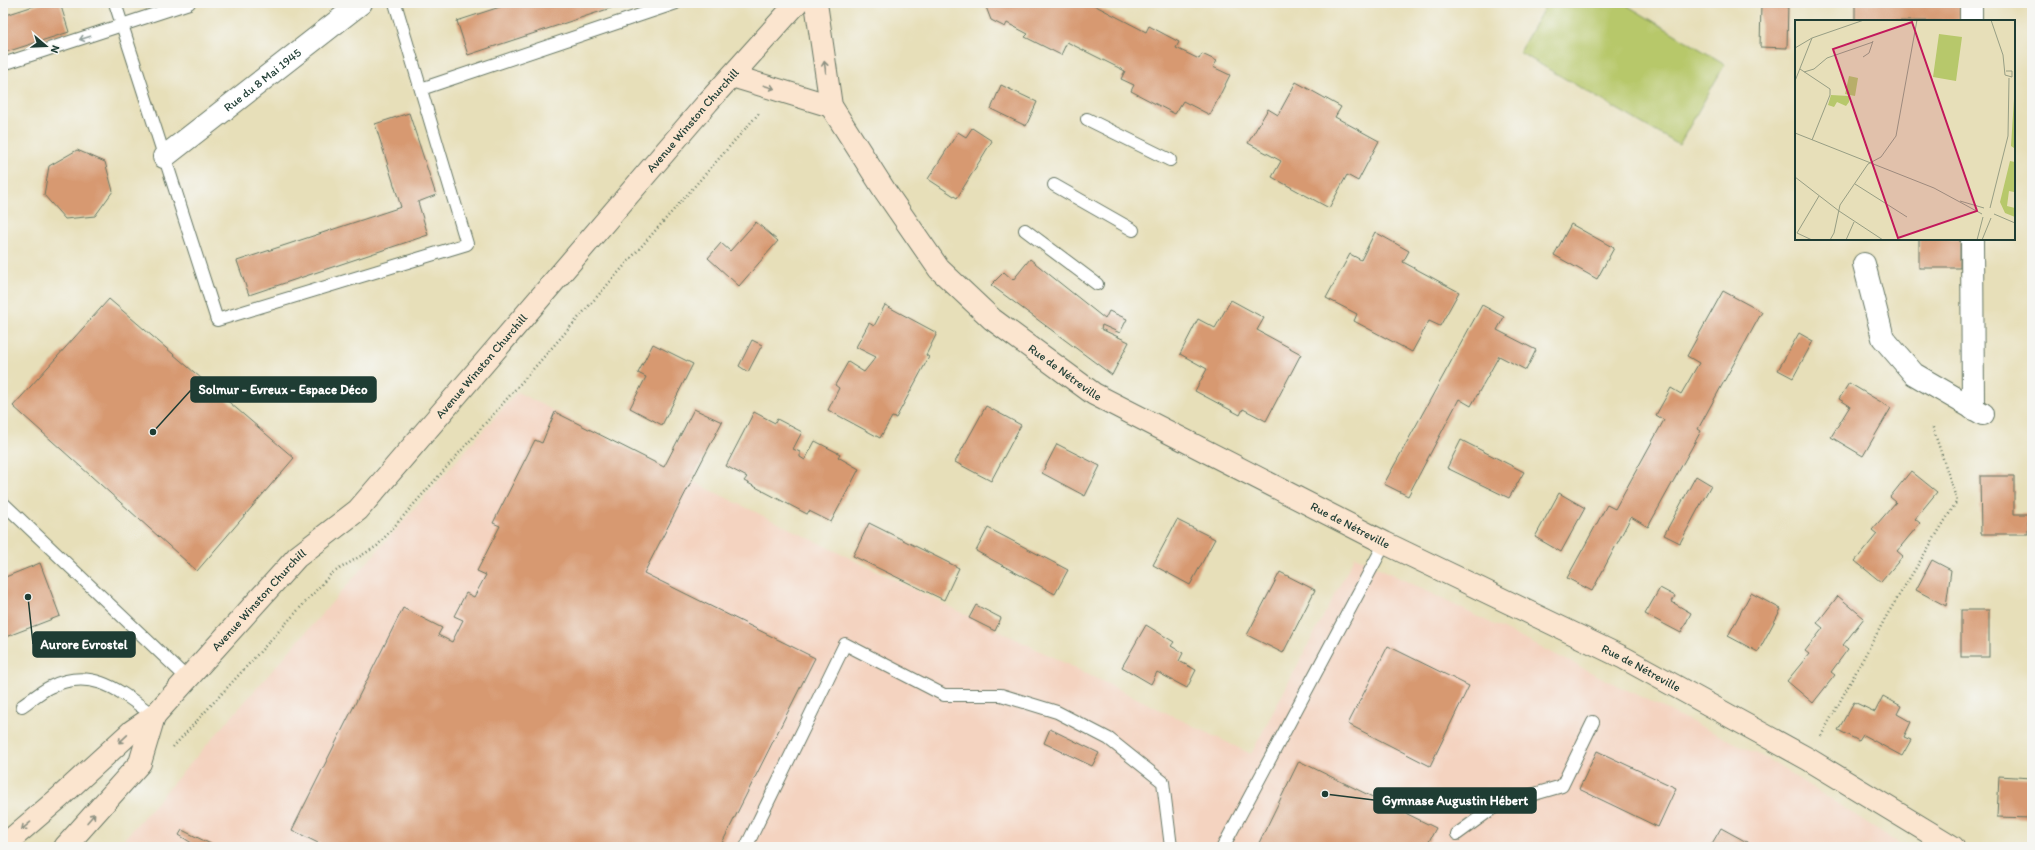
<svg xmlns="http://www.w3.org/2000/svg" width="2035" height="850" font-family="Itim,sans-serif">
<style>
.built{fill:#f4d3c0}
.green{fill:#b7c86b;stroke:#6b8250}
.building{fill:#d79971}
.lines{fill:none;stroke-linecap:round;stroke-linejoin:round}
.lane-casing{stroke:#657663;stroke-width:14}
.street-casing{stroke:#657663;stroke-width:24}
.secondary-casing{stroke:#657663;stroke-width:24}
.path{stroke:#657663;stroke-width:2.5;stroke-dasharray:1 3;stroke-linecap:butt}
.lane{stroke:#fff;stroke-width:12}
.street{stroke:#fff;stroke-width:22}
.secondary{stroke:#fbe5cf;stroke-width:22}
.oneway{stroke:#8f9e9a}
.oneway2{stroke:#8d9182}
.labels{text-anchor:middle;stroke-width:3;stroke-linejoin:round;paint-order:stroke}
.street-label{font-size:12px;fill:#1f3d34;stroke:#f6f6f2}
.inset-road{fill:none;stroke:#979e84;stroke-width:1}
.view{fill:#c2185b;fill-opacity:0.15;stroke:#c2185b;stroke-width:2}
.inset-edge{fill:none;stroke:#1f3d34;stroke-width:2}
.leader{fill:none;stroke:#1f3d34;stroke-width:1.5}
.callout-dot{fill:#1f3d34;stroke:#f6f6f2;stroke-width:1.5}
.callout{fill:#1f3d34;stroke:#1f3d34;stroke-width:1.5}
.callout-label{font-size:13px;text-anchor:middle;font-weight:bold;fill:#fff}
</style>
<rect width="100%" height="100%" fill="#f6f6f2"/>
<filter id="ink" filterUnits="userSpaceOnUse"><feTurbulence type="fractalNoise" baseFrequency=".025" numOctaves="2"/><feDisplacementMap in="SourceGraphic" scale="8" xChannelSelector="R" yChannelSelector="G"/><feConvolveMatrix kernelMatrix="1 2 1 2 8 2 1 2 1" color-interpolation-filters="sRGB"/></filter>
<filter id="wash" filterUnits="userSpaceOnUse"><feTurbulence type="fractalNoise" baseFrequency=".012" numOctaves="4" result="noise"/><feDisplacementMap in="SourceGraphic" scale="16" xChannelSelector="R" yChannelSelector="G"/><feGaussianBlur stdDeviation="0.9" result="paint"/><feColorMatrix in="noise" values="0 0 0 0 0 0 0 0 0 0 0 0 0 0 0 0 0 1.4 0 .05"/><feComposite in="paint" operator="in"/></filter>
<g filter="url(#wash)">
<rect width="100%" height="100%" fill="#e7dfb9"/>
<path class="built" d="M517,392L692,481L1251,754L1355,556L1769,760L1905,847H117Z"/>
<path class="green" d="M1547,3H1623L1725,64L1679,145L1519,52Z"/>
<g id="blocks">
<g class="building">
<path d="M43,3H60L69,32L3,53V16Z"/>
<path d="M512,3H626L468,55L457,21Z"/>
<path d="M989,3H1090L1146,32L1149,26L1179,42L1176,48L1199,59L1202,54L1217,61L1213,67L1230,75L1210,115L1183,101L1175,114L1131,91L1134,85L1121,79L1125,71L1067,42L1061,55L1025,37L1028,34L1007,23L1005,27L991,20L986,7Z"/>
<path d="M1761,3H1788L1787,48L1760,47Z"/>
<rect x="1855" y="3" width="105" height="18"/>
<path d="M1296,82L1341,107L1335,117L1379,141L1358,181L1347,175L1329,208L1272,177L1281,161L1248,143L1268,109L1278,115Z"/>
<path d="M1001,85L1037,102L1026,126L991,109Z"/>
<path d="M409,113L436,195L418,202L428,235L249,295L237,261L401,207L375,124Z"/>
<path d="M972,128L992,141L957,198L928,179L958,132L966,137Z"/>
<path d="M77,150L105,162L113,191L95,216L65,219L44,195L49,166Z"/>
<path d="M756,222L778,241L739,286L708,258L721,243L730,251Z"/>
<path d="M1571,224L1614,248L1597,279L1554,255Z"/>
<path d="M1375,232L1409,251L1403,262L1459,292L1440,326L1429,321L1412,352L1354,321L1357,314L1326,298L1350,254L1361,260Z"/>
<rect x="1919" y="239" width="41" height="29"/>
<path d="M1030,259L1105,319L1109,311L1127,319L1120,333L1102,325L1101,329L1129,342L1112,375L991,285L1004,272L1013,280Z"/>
<path d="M1723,291L1762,312L1698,429L1701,431L1648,527L1631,517L1592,591L1567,578L1607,505L1615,509L1664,420L1656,415L1671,388L1681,394L1699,363L1687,356Z"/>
<path d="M109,299L294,458L197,571L13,406Z"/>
<path d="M1231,300L1264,318L1257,330L1301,354L1266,421L1243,409L1240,415L1195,391L1207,369L1180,354L1198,319L1215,328Z"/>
<path d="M885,305L937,333L926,355L929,357L896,418L892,417L880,438L828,410L839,388L835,385L848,362L864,372L876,357L856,347L869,323L874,326Z"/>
<path d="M1482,305L1504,317L1497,330L1536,350L1526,370L1499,356L1471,406L1459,399L1408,496L1384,484Z"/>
<path d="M1799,333L1813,341L1793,378L1778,370Z"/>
<path d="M752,340L762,345L748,372L739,366Z"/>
<path d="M653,344L693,364L662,425L630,408L646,377L638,373Z"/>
<path d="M1849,383L1891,408L1863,456L1831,437L1850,406L1839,399Z"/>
<path d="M986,406L1021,425L991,481L955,462Z"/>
<path d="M694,409L722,422L644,573L815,658L720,847H342L334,843L332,847H326L292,830L403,608L442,628L438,635L452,642L463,620L454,616L466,593L474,597L486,575L477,571L500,526L493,523L535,440L542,443L555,412L664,467Z"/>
<path d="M754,412L775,423L777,419L802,432L793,449L800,452V457L805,460L815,441L840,454L838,457L859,469L831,522L809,511L807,514L744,481L747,477L726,466Z"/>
<path d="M1461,440L1524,472L1509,498L1447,468Z"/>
<path d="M1057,444L1100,466L1085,496L1042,473Z"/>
<path d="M1911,471L1937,492L1915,519L1920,523L1897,551L1903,556L1881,582L1855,561L1877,534L1872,530L1896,502L1890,497Z"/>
<path d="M1696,476L1711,485L1680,543L1664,535Z"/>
<path d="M1980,476H2014V514H2028V534H1981Z"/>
<path d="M1559,493L1585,508L1561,552L1535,537Z"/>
<path d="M1177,520L1215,539L1190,585L1153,565Z"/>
<path d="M869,523L959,568L944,600L853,556Z"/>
<path d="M988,528L1068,570L1055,594L976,551Z"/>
<path d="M1932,560L1951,570L1946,606L1916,590Z"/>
<path d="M40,563L60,616L3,638V578Z"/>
<path d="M1280,572L1315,590L1283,653L1247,635Z"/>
<path d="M1660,588L1675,596L1672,602L1691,613L1681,633L1645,614Z"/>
<path d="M1751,593L1781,609L1758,652L1728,636Z"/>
<path d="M1838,596L1864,618L1843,645L1848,649L1831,672L1835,675L1813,703L1787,681L1809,654L1805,651L1823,628L1817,623Z"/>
<path d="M976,605L1001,618L995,631L969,618Z"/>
<rect x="1961" y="610" width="28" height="47"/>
<path d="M1146,625L1174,642L1171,646L1183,653L1179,661L1196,670L1187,688L1157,672L1151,684L1122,667Z"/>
<path d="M1388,646L1469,686L1430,766L1348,724Z"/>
<path d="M1883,696L1901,706L1897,714L1911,722L1904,737L1911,740L1902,756L1863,735L1859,741L1838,730L1854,702L1875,712Z"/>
<path d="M1050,729L1099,753L1092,766L1044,743Z"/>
<path d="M1597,751L1676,788L1658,827L1579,789Z"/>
<path d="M1299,761L1436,828L1426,847H1257Z"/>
<path d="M1999,776L2032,778V818L1997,817Z"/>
<path d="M1721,828L1754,846L1753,847H1710Z"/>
<path d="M182,830L217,847H198L179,835Z"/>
</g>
</g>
</g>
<g filter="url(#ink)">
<use href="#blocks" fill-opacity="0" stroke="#657663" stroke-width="1"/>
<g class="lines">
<g class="lane-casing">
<g id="lane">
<path d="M115,3L217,320L467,244L395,3"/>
<path d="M3,64L189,3"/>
<path d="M421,89L676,3"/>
<path d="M1087,119L1170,160"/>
<path d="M1054,185L1133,230"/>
<path d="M1025,230L1097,284"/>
<path d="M3,503L189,680"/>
<path d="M22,706C31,700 40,692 50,687C93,666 121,692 154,716"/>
<path d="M1457,834L1497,805L1562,786L1593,722"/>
<path d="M746,847L845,644L944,695H1001L1057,712L1109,739L1163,782L1171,847"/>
<path d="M1223,847L1385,543"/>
</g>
</g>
<g class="street-casing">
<g id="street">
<path d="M1971,3V21"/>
<path id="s1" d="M164,157L361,3"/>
<path d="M1972,239L1973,409"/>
<path d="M1864,264L1883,338L1914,374L1983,414"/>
</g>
</g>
<g class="secondary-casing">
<g id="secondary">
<path id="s2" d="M816,3L831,106L885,191L939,269L992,319L1094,394L1385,543L1624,658L1808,759L1953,847"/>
<path d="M732,76L831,106"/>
<path id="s3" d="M3,846L59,798L132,731L154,716L297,557L358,510L708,102L797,3"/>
<path d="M65,847L140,763L154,716"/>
</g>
</g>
<g class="path">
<path d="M1821,736L1887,615L1957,501L1932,425"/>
<path d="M173,747L331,574L377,546L760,112"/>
</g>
<use href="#lane" class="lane"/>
<use href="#street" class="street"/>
<use href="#secondary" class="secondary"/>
</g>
<defs><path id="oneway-shaft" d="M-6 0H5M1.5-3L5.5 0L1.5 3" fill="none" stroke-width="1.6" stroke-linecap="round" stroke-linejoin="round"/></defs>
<use class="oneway" href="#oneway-shaft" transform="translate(85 38) rotate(163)"/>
<g class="oneway2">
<use href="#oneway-shaft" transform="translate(825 67) rotate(-98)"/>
<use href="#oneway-shaft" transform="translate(769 87) rotate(17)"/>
<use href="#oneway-shaft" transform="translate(123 739) rotate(137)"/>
<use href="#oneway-shaft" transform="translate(91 818) rotate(-49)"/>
<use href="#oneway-shaft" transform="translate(26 826) rotate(140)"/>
</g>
</g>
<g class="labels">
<g class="street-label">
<text dy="4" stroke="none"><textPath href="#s1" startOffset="125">Rue du 8 Mai 1945</textPath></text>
<text dy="4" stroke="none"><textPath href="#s3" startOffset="1004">Avenue Winston Churchill</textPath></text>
<text dy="4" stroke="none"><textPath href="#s3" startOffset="680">Avenue Winston Churchill</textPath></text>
<text dy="4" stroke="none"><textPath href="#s2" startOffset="463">Rue de Nétreville</textPath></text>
<text dy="4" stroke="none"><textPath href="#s2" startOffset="787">Rue de Nétreville</textPath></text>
<text dy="4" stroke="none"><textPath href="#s3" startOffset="356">Avenue Winston Churchill</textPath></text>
<text dy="4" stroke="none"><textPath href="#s2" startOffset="1111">Rue de Nétreville</textPath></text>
</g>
</g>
<g transform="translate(1795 20)">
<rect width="220" height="220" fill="#e7dfb9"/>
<path d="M144,14L167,17L161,61L138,57ZM54,56L63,58L60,76L50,74ZM220,63V127L219,128L216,126ZM36,75L54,76V82L51,86L42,82L39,87L33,85ZM215,141L220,142V162L219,172L214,171L212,186L220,188V197L210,193L205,182Z" fill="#b7c86b"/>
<path class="inset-road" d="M196,0L208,35L210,55L217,57V51H211M0,28L17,18L69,0M68,37L74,33L78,21M5,49L35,69V75L17,120M9,52L19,49L32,38L78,22M0,61L17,18M0,113L139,168L187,194M0,157L44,191L88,220M60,164L112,197M165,181L189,188M195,188L213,116L214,58M199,194L220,203M17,220L2,213L24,176M35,220L39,213L45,185L73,144L86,137L101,116L122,0M51,220L59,202M182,220L188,197M187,220L196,198"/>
<path class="view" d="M117,2L182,191L103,218L38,29Z"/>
<rect width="220" height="220" class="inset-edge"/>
</g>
<path class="leader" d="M153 432L191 390M28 597L33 644M1325 794L1374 800"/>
<g class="callout-dot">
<circle cx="153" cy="432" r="4"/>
<circle cx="28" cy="597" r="4"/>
<circle cx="1325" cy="794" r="4"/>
</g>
<g class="callout">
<rect x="191" y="377" width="185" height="25" rx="4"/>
<rect x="33" y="632" width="102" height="25" rx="4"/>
<rect x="1374" y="788" width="162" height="25" rx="4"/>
</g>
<g class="callout-label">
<text x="283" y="394">Solmur - Evreux - Espace Déco</text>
<text x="84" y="649">Aurore Evrostel</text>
<text x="1455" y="805">Gymnase Augustin Hébert</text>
</g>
<rect width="2035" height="850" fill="none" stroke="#f6f6f2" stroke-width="16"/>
<g transform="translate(46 46) rotate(109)" stroke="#f6f6f2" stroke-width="3" paint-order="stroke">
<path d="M0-3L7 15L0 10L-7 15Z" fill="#1f3d34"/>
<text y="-6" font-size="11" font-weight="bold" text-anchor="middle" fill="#1f3d34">N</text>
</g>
</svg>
